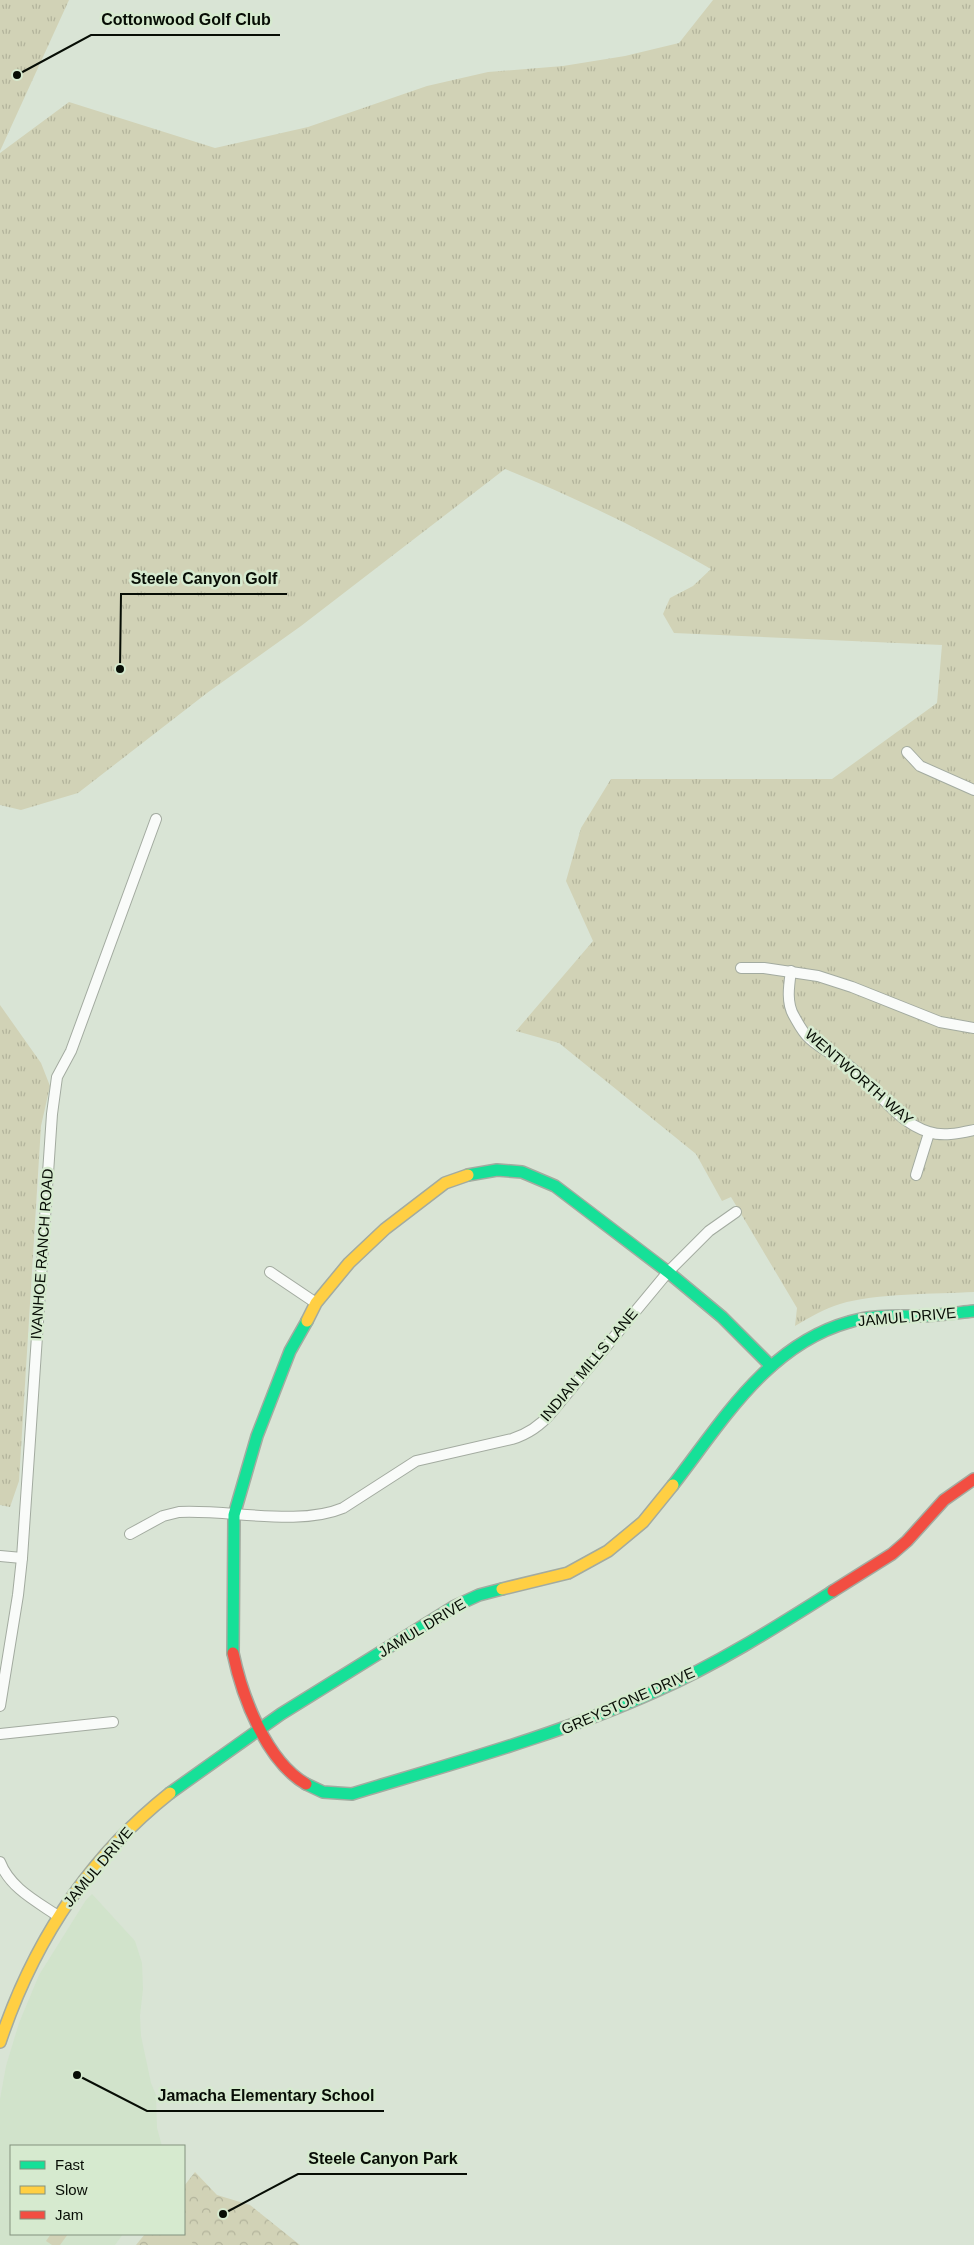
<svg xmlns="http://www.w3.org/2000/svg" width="974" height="2245" font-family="Helvetica,sans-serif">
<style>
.built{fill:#d1e3cb}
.grass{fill:url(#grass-tufts)}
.forest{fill:url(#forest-crowns)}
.pitch{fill:#d1d2b6}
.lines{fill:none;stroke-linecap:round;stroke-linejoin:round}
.street-casing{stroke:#a3aba0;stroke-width:12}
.fast-casing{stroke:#a3aba0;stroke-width:14}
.slow-casing{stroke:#a3aba0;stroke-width:14}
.jam-casing{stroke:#a3aba0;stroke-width:14}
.street{stroke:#f9fbf9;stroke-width:10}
.fast{stroke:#16e098;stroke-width:11}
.slow{stroke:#ffcf43;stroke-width:11}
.jam{stroke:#f24e42;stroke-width:11}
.labels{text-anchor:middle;stroke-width:5;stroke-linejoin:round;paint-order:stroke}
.street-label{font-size:15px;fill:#070d05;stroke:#d6eacf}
.leader{fill:none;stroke:#070d05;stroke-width:2}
.callout-dot{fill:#070d05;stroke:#d6eacf;stroke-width:2}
.callout-label{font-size:16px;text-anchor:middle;font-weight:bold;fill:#070d05;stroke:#d6eacf;stroke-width:5;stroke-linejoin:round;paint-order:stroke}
</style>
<defs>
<pattern id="grass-tufts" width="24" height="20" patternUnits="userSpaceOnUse" patternTransform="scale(1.25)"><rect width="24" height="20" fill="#d1d2b6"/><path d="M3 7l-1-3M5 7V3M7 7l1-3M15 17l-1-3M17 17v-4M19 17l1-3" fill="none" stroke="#b2b39b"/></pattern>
<pattern id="forest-crowns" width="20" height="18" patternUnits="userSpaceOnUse" patternTransform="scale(1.25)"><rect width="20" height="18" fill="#d1d2b6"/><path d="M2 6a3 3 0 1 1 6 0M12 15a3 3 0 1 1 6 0" fill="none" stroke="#b2b39b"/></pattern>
</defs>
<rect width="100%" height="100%" fill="#d9e4d5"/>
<path class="built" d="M92,1894L135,1941L142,1963L143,1989L140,2016L141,2036L151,2083L156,2095L157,2128L162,2146H11V2234H123L115,2245H0V2099L6,2066L19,2023L39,1975L86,1900Z"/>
<g class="grass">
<path d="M0,0H69L0,151Z"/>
<path d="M713,0H974V1292C935,1294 876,1293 840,1304C824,1309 810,1317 795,1326L797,1308L731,1197L722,1201L696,1154L559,1043L516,1031L593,941L566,881L581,828L611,779H832L937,703L942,645L674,633L663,614L670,598L693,586L711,569C644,531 577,498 505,469L301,626L207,693L78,793L21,810L0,805V153L69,102L215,148L308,127L427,86L488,72L563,66L625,56L679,43Z"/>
<path d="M0,1005L41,1063L50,1086L41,1126L19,1481L10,1507L0,1505Z"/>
</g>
<path class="forest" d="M195,2172L217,2195L250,2205L300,2245H136L145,2234H184V2186Z"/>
<g class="pitch">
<path d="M184,2232L194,2245H158L169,2234H184Z"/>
<path d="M51,2234H68L60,2245H52L46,2241Z"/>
</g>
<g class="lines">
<g class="street-casing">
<g id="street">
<path d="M907,752L920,766L974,790"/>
<path d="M741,968H764L818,976L852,987L940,1022L974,1028"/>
<path d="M791,971C789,985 786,1003 794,1016C798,1023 803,1033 809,1038C820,1048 832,1054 844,1062C874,1083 893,1121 929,1132C943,1137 960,1133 974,1130"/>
<path d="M916,1175L929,1133"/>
<path d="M270,1272L316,1303"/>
<path d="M130,1534L163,1516L179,1512C228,1509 298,1527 343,1508L416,1461L512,1439C528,1434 540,1426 551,1413L668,1272L709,1231L736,1212"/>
<path d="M0,1556L22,1558"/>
<path d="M0,1706L18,1595L22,1558L52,1114L57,1077L71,1051L156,819"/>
<path d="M0,1734L113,1722"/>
<path d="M0,1862C10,1888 36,1901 58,1916"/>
</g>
</g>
<g class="fast-casing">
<g id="fast">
<path d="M468,1175L497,1170L522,1172L555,1186L668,1272L722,1317L771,1366"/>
<path d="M673,1485C722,1422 767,1345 849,1322C871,1315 894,1316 917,1316C936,1316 955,1313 974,1311"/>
<path d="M233,1653L234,1515L257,1436L290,1351L307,1321"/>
<path d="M306,1784L323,1792L352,1794C454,1763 558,1735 656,1691C718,1664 776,1627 833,1591"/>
<path d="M170,1793L281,1714L455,1606L479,1595L502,1589"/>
</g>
</g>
<g class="slow-casing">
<g id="slow">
<path d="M307,1321L316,1303L349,1263L385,1229L445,1183L468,1175"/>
<path d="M502,1589L568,1573L608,1551L643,1522L673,1485"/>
<path d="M0,2042C33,1943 88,1858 170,1793"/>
</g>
</g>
<g class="jam-casing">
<g id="jam">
<path d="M833,1591L892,1554L907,1541L944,1500L974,1479"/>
<path d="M233,1653C242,1696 266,1761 306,1784"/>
</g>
</g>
<use href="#street" class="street"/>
<use href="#fast" class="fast"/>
<use href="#slow" class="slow"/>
<use href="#jam" class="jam"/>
</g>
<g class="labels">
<g class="street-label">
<text transform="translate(859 1077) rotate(41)" y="5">WENTWORTH WAY</text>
<text transform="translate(42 1254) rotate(-86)" y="5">IVANHOE RANCH ROAD</text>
<text transform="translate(907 1317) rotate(-5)" y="5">JAMUL DRIVE</text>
<text transform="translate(589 1365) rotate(-50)" y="5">INDIAN MILLS LANE</text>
<text transform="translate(422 1628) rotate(-31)" y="5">JAMUL DRIVE</text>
<text transform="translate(628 1701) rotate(-24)" y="5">GREYSTONE DRIVE</text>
<text transform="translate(98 1867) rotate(-50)" y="5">JAMUL DRIVE</text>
</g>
</g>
<path class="leader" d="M17 75L91 35H280M120 669L121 594H287M77 2075L147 2111H384M223 2214L298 2174H467"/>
<g class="callout-dot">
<circle cx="17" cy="75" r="5"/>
<circle cx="120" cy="669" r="5"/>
<circle cx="77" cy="2075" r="5"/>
<circle cx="223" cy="2214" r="5"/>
</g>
<g class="callout-label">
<text x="186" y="25">Cottonwood Golf Club</text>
<text x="204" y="584">Steele Canyon Golf</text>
<text x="266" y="2101">Jamacha Elementary School</text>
<text x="383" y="2164">Steele Canyon Park</text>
</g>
<rect x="10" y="2145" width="175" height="90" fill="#d6eacf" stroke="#83927e"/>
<rect x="20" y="2161" width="25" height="8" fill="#16e098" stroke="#83927e"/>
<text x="55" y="2170" font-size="15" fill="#070d05">Fast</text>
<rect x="20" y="2186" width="25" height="8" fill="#ffcf43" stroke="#83927e"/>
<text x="55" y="2195" font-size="15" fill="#070d05">Slow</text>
<rect x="20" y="2211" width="25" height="8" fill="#f24e42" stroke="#83927e"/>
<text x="55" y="2220" font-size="15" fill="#070d05">Jam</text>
</svg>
